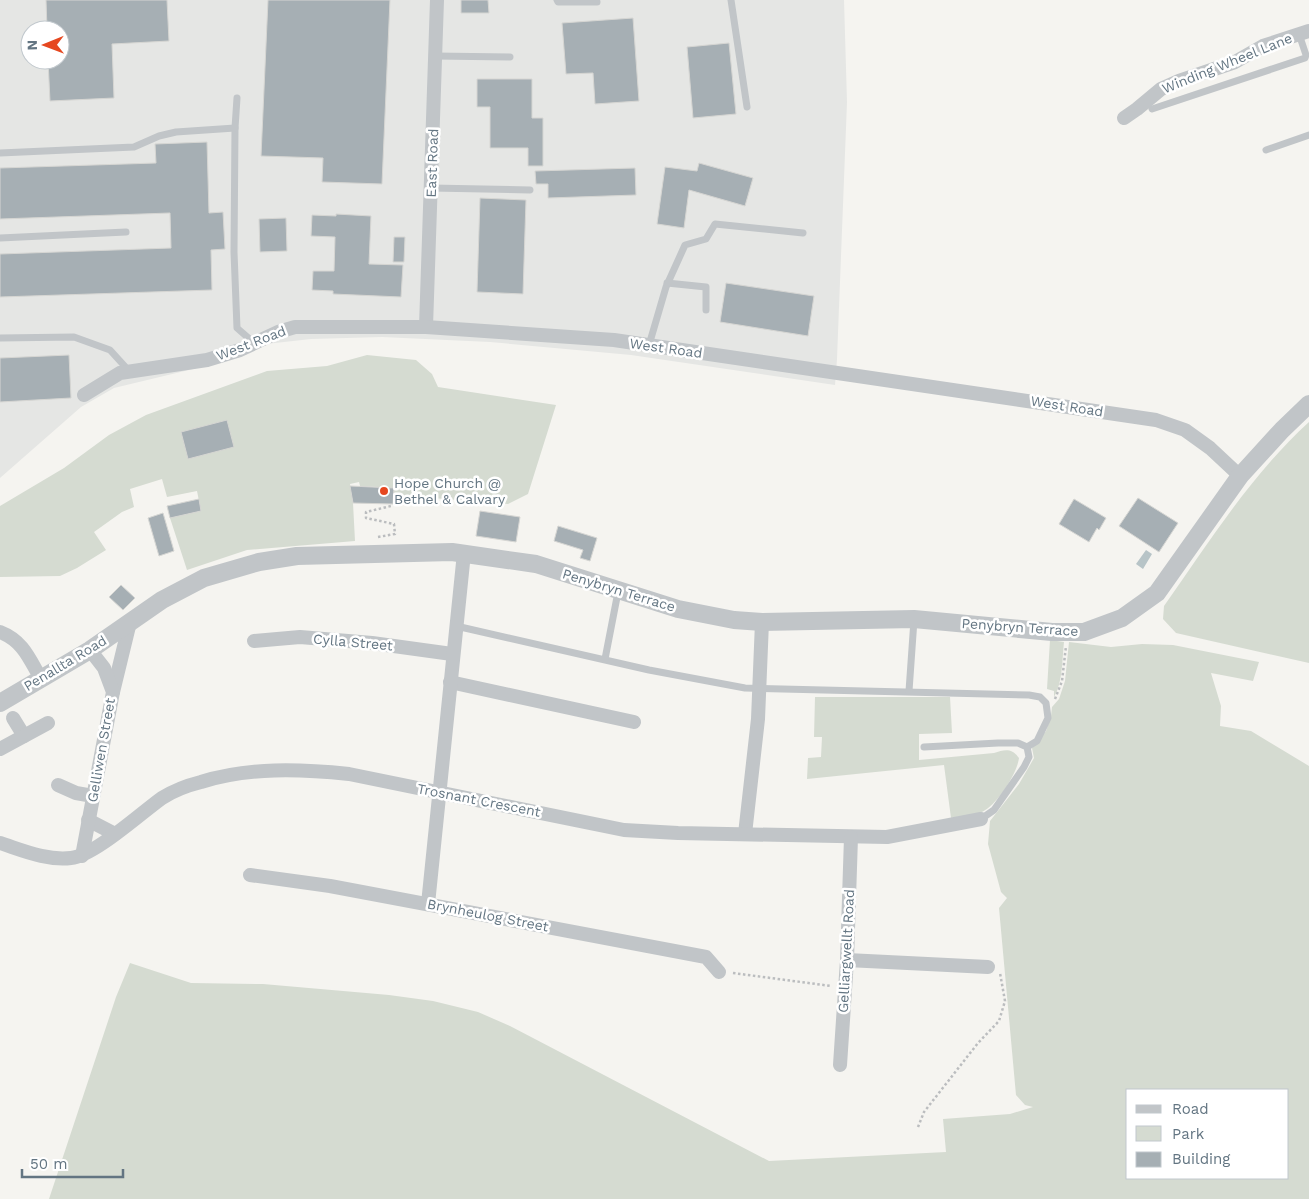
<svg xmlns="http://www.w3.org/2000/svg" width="1309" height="1199" font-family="'Work Sans',sans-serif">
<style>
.built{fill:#e5e6e4;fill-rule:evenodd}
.green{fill:#d5dbd1;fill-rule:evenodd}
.water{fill:#b7c4c7}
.building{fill:#a6afb4;stroke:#d6d6d3}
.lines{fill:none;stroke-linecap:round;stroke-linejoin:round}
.path{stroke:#bbbdbf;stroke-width:2.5;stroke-dasharray:2.5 2.5;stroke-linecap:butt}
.service{stroke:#c1c5c8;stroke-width:7}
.minor{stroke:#c1c5c8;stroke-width:14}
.tertiary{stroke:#c1c5c8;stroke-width:18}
.poi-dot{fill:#e6471f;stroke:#fff;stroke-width:2}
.labels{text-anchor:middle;stroke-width:5;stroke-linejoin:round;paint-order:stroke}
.street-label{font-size:14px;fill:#637582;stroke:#fff}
.poi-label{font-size:14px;fill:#637582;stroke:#fff;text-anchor:start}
</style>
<rect width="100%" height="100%" fill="#f5f4f0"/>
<path class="built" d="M0,0H844L847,102L837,359L835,385L631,355L490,342L382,337L311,339L266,344L218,363L114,388L81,407L0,478ZM30,30H60V60H30Z"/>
<g class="green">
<path d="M367,355L416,360L432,374L438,387L556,405L528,494L508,504L394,495V488L360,486L359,482L350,484L353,503L355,541L247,550L187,570L170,518L201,511L197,491L167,497L162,479L130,489L134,507L122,512L94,532L106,550L77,568L60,576L0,577V506L64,468L109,435L146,415L267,371L327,366Z"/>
<path d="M1309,422V663L1176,633L1163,619L1164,606C1209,542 1251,475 1309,422Z"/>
<path d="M1050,640L1064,642C1062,659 1063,682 1054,697V691L1047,689Z"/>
<path d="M1069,642L1111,647L1142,644L1173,645L1259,662L1253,681L1211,673L1221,706L1220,726L1251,731L1309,766V1199H49L116,997L130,963L191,983L263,984L389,995L433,1001L478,1012L510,1026L769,1161L946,1152L943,1119L1010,1114L1033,1107L1025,1105L1016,1095L999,908L1007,898L1001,892L988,844L990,821L1019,784L1034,758L1032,748L1046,731L1051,716L1052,707L1059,699L1065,681ZM1128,1090H1288V1178H1128Z"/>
<path d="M815,697H950L952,733L919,734V760L994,753C1005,749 1012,748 1019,758C1017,774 997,805 982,812C973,816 960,816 951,818L944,765L807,779L808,758L821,757L822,737H814Z"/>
</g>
<path class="water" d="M1146,550L1152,554L1143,569L1136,564Z"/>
<g class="building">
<path d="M46,0H167L169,41L112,44L114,98L50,101L48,60H60V30H47Z"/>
<path d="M268,0H390L382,184L322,182L323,158L261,156Z"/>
<path d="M461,0H488L489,13H461Z"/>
<path d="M633,18L639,101L595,104L593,73L566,74L562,23Z"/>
<path d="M729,43L736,114L693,118L687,47Z"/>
<path d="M477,79H532V118H543V166H528V148H490V107H477Z"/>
<path d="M207,142L209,213L223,212L225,249L211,250L212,290L0,297V254L171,248L170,213L0,219V168L156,163L155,144Z"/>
<path d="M699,163L753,178L745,206L689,190L684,228L657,224L665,167L697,171Z"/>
<path d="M635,168L636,195L548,198V184H536L535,171Z"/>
<path d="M480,198L526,200L523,294L477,292Z"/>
<path d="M336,214L371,216L369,264L403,265L401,297L333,294V291L312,290L313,271H334L335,237L311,236L312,215L336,216Z"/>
<path d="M286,218L287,251L260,252L259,219Z"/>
<path d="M394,237H405L404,262H393Z"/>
<path d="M726,283L814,296L808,336L720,322Z"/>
<path d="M69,355L71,398L0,402V358Z"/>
<path d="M227,420L234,447L188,459L181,432Z"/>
<path d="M350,486L394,488L393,504L353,503Z"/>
<path d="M1138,498L1178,523L1159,552L1119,526Z"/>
<path d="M199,499L201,511L170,518L167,506Z"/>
<path d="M1074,499L1106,518L1099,530L1097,528L1089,542L1059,524Z"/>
<path d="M480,511L520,517L516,542L476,536Z"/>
<path d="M163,513L174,551L159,556L148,518Z"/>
<path d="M558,526L597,538L590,561L580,558L583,550L554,541Z"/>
<path d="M121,585L135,598L123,610L109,597Z"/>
</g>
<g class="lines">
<g class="path">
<path d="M378,537L395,534L394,524L366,518V512L391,506"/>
<path d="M1055,699L1062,681L1066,646"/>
<path d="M733,973L831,986"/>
<path d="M918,1127L924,1112L978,1043L999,1021L1005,1001L1000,973"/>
</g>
<g class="service">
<path d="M557,0L558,2H597"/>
<path d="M731,0L747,107"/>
<path d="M435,56L510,57"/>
<path d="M237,98L235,128L234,252L237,328L254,343"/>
<path d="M1152,109L1305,58L1306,55L1299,34"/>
<path d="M1266,150L1309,135"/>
<path d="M0,153L134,147L159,136L176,132L235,128"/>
<path d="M431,188L530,190"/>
<path d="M0,238L126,232"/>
<path d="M667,283L706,287V310"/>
<path d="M0,338L74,337L110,350L130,372"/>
<path d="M649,345L666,287L685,245L706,239L715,224L803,233"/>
<path d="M456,626L649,670L745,688L1029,695L1040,697L1046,703L1048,718L1037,741L1027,747"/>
<path d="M605,659L618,592"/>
<path d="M909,691L914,620"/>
<path d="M924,747L998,743H1018L1027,747L1029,757L1024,767L994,810L981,819"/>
</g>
<g class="minor">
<path d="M1124,118L1137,109L1161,89L1179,81L1235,62L1263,46L1309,31"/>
<path d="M426,327L437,0"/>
<path d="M84,395L120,373L207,360L240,350L278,332L295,327H426L614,340L1156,420L1185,430L1210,448L1240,476"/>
<path d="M0,632C23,641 29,658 41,679"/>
<path d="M254,641L300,637L372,643L452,654"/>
<path d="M450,682L634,722"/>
<path d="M113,692L130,622"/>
<path d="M13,718L24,736"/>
<path d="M0,749L48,723"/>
<path d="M58,785L76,793L93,796"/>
<path d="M88,820L115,834"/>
<path d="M745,834L758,719L762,622"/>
<path d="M0,843C22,850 47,861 71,858C94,856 141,813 162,798C173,791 189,785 201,782C249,767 300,769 349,774L624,830L678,833L887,837L981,819"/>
<path d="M82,856L113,692L104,668L90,650"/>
<path d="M250,875L330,886L706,957L719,972"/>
<path d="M428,904L464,553"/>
<path d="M847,960L988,967"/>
<path d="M840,1065L847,960L851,837"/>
</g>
<path class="tertiary" d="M0,703L90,650L162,600L204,578L259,562L297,556L452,552L536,564L678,609L734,620L762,622L914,619L1052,632H1084L1122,618L1157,593L1240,476L1282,430L1309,404"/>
</g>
<circle class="poi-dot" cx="384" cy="491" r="5"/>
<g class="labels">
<g class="street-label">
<text transform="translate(1227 63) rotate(-22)" y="5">Winding Wheel Lane</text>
<text transform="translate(432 163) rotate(-88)" y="5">East Road</text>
<text transform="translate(251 343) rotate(-21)" y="5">West Road</text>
<text transform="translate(666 348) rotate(8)" y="5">West Road</text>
<text transform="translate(1067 406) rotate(9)" y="5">West Road</text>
<text transform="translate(619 590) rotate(17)" y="5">Penybryn Terrace</text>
<text transform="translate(1020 627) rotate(4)" y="5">Penybryn Terrace</text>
<text transform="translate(353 642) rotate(5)" y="5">Cylla Street</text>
<text transform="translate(65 663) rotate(-31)" y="5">Penallta Road</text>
<text transform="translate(101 750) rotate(-80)" y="5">Gelliwen Street</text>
<text transform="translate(479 800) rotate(11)" y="5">Trosnant Crescent</text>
<text transform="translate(488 915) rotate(11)" y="5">Brynheulog Street</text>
<text transform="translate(846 951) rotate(-87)" y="5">Gelliargwellt Road</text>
</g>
<g class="poi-label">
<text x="394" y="488">Hope Church @<tspan x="394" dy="16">Bethel &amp; Calvary</tspan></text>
</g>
</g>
<rect x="1126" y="1089" width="162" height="90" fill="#ffffff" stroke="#c1c8cd"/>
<rect x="1136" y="1105" width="25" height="8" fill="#c1c5c8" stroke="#c1c8cd"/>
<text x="1172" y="1114" font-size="15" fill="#637582">Road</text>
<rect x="1136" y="1126" width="25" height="15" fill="#d5dbd1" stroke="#c1c8cd"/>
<text x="1172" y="1139" font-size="15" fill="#637582">Park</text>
<rect x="1136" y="1152" width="25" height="15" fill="#a6afb4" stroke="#c1c8cd"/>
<text x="1172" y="1164" font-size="15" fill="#637582">Building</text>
<g transform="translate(45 45) rotate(269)"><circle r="24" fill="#ffffff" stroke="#c1c8cd"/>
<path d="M0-4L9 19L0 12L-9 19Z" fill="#e6471f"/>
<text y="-8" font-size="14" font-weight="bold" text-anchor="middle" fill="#637582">N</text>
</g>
<path d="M22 1169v8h101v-8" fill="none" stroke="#637582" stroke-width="2.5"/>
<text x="30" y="1169" font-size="15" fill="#637582" stroke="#ffffff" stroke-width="4" paint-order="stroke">50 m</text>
</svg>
